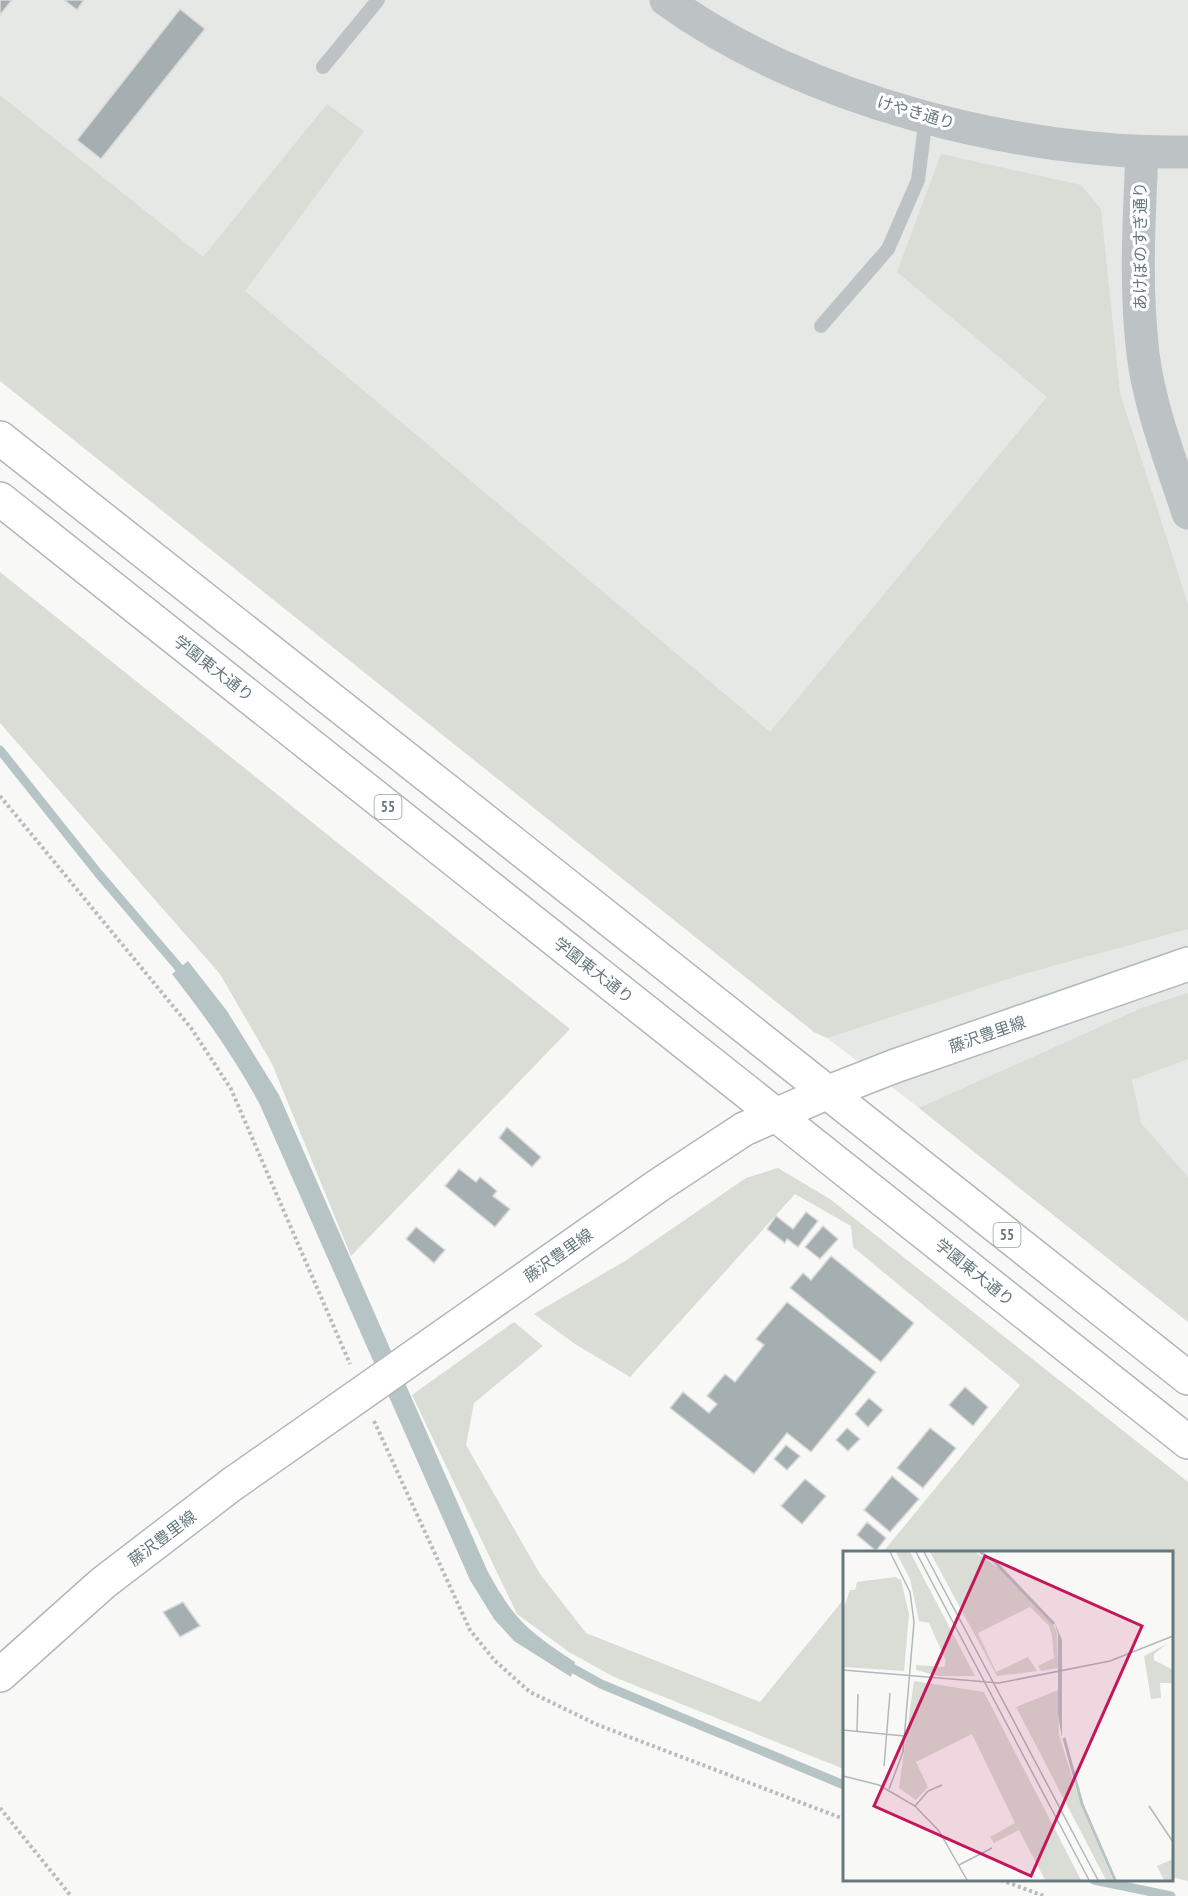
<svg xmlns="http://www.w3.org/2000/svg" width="1188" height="1896" font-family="'PT Sans Narrow','Noto Sans JP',sans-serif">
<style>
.built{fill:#e6e8e6}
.green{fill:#d9ddd5}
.water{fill:#b7c4c6}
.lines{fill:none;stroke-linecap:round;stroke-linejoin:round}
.stream{stroke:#b7c4c6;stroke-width:9}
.building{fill:#a5afb2;stroke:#dadad8;stroke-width:1.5}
.secondary-casing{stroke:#b2b9bc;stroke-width:36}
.primary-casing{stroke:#b1b7ba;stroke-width:36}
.path{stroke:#b8bcbe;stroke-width:4;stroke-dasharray:3 3;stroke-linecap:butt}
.service{stroke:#bdc3c5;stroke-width:14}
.tertiary{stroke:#bdc3c5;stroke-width:33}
.secondary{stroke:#fff;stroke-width:33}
.primary{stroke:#fff;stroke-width:33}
.labels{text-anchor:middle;stroke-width:6;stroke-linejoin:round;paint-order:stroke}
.shield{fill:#fff;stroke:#94a0a5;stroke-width:1.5}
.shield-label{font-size:15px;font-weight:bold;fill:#66787e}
.street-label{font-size:16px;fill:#66787e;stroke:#fff}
.inset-river{fill:none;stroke:#b7c4c6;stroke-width:3}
.inset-road{fill:none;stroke:#b1b9bb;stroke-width:1.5}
.view{fill:#c2185b;fill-opacity:0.15;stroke:#c2185b;stroke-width:3}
.inset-edge{fill:none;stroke:#66787e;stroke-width:3}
</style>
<rect width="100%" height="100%" fill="#f8f8f6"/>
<path class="built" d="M0,0H1188V1322L919,1108L827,1038L814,1032L683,916L0,376Z"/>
<g class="green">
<path d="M0,95L203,257L327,104L364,131L245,291L770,732L1047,397L897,272L941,154L1081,185L1101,209L1120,393L1188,604V929L1020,975L827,1038L814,1032L0,381Z"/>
<path d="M0,572L570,1029L351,1256L272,1064L220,974L0,723Z"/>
<path d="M1188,993V1059L1132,1080L1141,1123L1188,1177V1322L919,1108L1144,1007Z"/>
<path d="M778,1168L830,1199L1188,1482V1881L1172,1877V1552H883L1020,1385L853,1247L851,1226L795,1194L630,1377L575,1344L534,1314L625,1261L746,1178Z"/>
<path d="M514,1322L543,1346L474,1403L466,1445L540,1574L586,1633L760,1702L844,1599V1769L614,1677L569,1652L517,1614L412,1395Z"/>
</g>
<path class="water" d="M188,961L227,1011L279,1095L487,1570C514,1620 528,1631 575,1662L571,1677L514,1641L494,1619L470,1580L260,1105C235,1058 205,1016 172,974Z"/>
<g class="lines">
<g class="stream">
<path d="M0,750L98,873L186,976"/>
<path d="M563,1663L601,1684L844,1785"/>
<path d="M1094,1880L1171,1896"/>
</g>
</g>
<g class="building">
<path d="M0,0H12L0,15Z"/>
<path d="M64,0H84L77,10Z"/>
<path d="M180,9L205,29L101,159L77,140Z"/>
<path d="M507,1127L541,1157L532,1167L499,1138Z"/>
<path d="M459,1169L476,1182L480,1177L497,1191L493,1196L510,1209L495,1227L445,1186Z"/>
<path d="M806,1212L818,1221L798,1247L787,1239L785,1243L767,1229L776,1216L793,1229Z"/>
<path d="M823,1226L838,1239L820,1259L805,1247Z"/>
<path d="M416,1227L445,1250L434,1263L406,1239Z"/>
<path d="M831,1256L914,1323L881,1362L790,1288L803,1273L811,1280Z"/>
<path d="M787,1302L876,1372L811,1452L787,1433L754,1474L670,1408L683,1392L709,1413L717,1404L707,1396L725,1374L735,1382L764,1345L756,1339Z"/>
<path d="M965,1387L988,1407L973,1426L949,1405Z"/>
<path d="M869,1398L883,1410L868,1427L855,1414Z"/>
<path d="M847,1428L860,1439L848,1451L836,1440Z"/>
<path d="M930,1428L956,1448L923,1488L897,1468Z"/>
<path d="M786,1445L800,1456L787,1470L774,1459Z"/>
<path d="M892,1476L919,1499L890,1532L864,1510Z"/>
<path d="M805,1479L826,1496L802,1524L781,1506Z"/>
<path d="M867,1522L886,1538L876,1551L857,1535Z"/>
<path d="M183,1602L200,1626L180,1637L163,1612Z"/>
</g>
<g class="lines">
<g class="secondary-casing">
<path id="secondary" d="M0,1675L103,1583L231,1485L659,1185L744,1129L826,1093L895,1066L1188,964"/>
</g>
<g class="primary-casing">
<g id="primary">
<path d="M0,438C397,750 792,1065 1188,1378"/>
<path d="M0,499L1188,1442"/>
</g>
</g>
<g class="path">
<path d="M0,796L191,1028L231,1089L350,1364"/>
<path d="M374,1421L470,1630L495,1661L530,1692L598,1725L844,1819"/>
<path d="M0,1808L71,1896"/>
<path d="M1001,1880L1044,1896"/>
</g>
<g class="service">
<path d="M323,67L378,0"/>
<path d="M821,326L888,249L918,180L926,117"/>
</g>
<g class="tertiary">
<path d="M666,0C804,100 1019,155 1188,152"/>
<path d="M1142,153C1139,220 1135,287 1143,354C1150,409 1171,461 1188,513"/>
</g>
<use href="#secondary" class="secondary"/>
<use href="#primary" class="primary"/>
</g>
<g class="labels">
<g class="shield">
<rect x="374.5" y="795" width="27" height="24" rx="4.5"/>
<rect x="993.5" y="1223" width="27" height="24" rx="4.5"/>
</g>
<g class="shield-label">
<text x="388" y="812">55</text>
<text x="1007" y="1240">55</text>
</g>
<g class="street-label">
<text transform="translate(916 112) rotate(16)" y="6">けやき通り</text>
<text transform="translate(1140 246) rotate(-90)" y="6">あけぼのすぎ通り</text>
<text transform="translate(214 668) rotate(38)" y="6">学園東大通り</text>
<text transform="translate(594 970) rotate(38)" y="6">学園東大通り</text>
<text transform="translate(987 1034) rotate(-19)" y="6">藤沢豊里線</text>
<text transform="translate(558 1255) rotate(-35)" y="6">藤沢豊里線</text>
<text transform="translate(975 1272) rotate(39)" y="6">学園東大通り</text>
<text transform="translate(162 1538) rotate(-37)" y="6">藤沢豊里線</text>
</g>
</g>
<g transform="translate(843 1551)">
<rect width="330" height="330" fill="#f8f8f6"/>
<path d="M53,1H67L132,125H96L73,119V114L101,116L103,110L86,72L76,70L67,28ZM87,1H132L157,18L210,73L214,82L215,117L198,120L195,115L211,107L209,85L206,75L187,56L135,82L153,121L185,106L194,120L154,125ZM52,26L58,29L66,63L61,120L0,116V59L7,39H12L14,31ZM325,92L311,103V109L330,119V132H317L318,147L308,148L301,105ZM71,130L141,141L238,329H202L176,279L151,292L147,286L172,272L129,183L73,211L85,236L73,249L56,237ZM215,139L216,184L238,254L270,329H263L173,156ZM330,308V329H321L314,315Z" fill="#d9ddd5"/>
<path d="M211,70L219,89V187L215,164V83Z" fill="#b7c4c6"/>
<path class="inset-river" d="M137,1L152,11L211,73M221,187L239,253L272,329"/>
<path class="inset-road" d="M73,1L246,329M81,1L255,329M0,119L156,132L267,110L330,85M0,179L61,185M14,180L15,143M41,215L47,142M0,225L36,234L72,255L96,280L124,329M46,238L60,201L71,71L67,41L47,1M72,255L85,240L99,234M306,255L330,291M116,314L149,297"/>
<path class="view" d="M142,5L299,75L188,325L31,255Z"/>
<rect width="330" height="330" class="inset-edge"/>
</g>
</svg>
